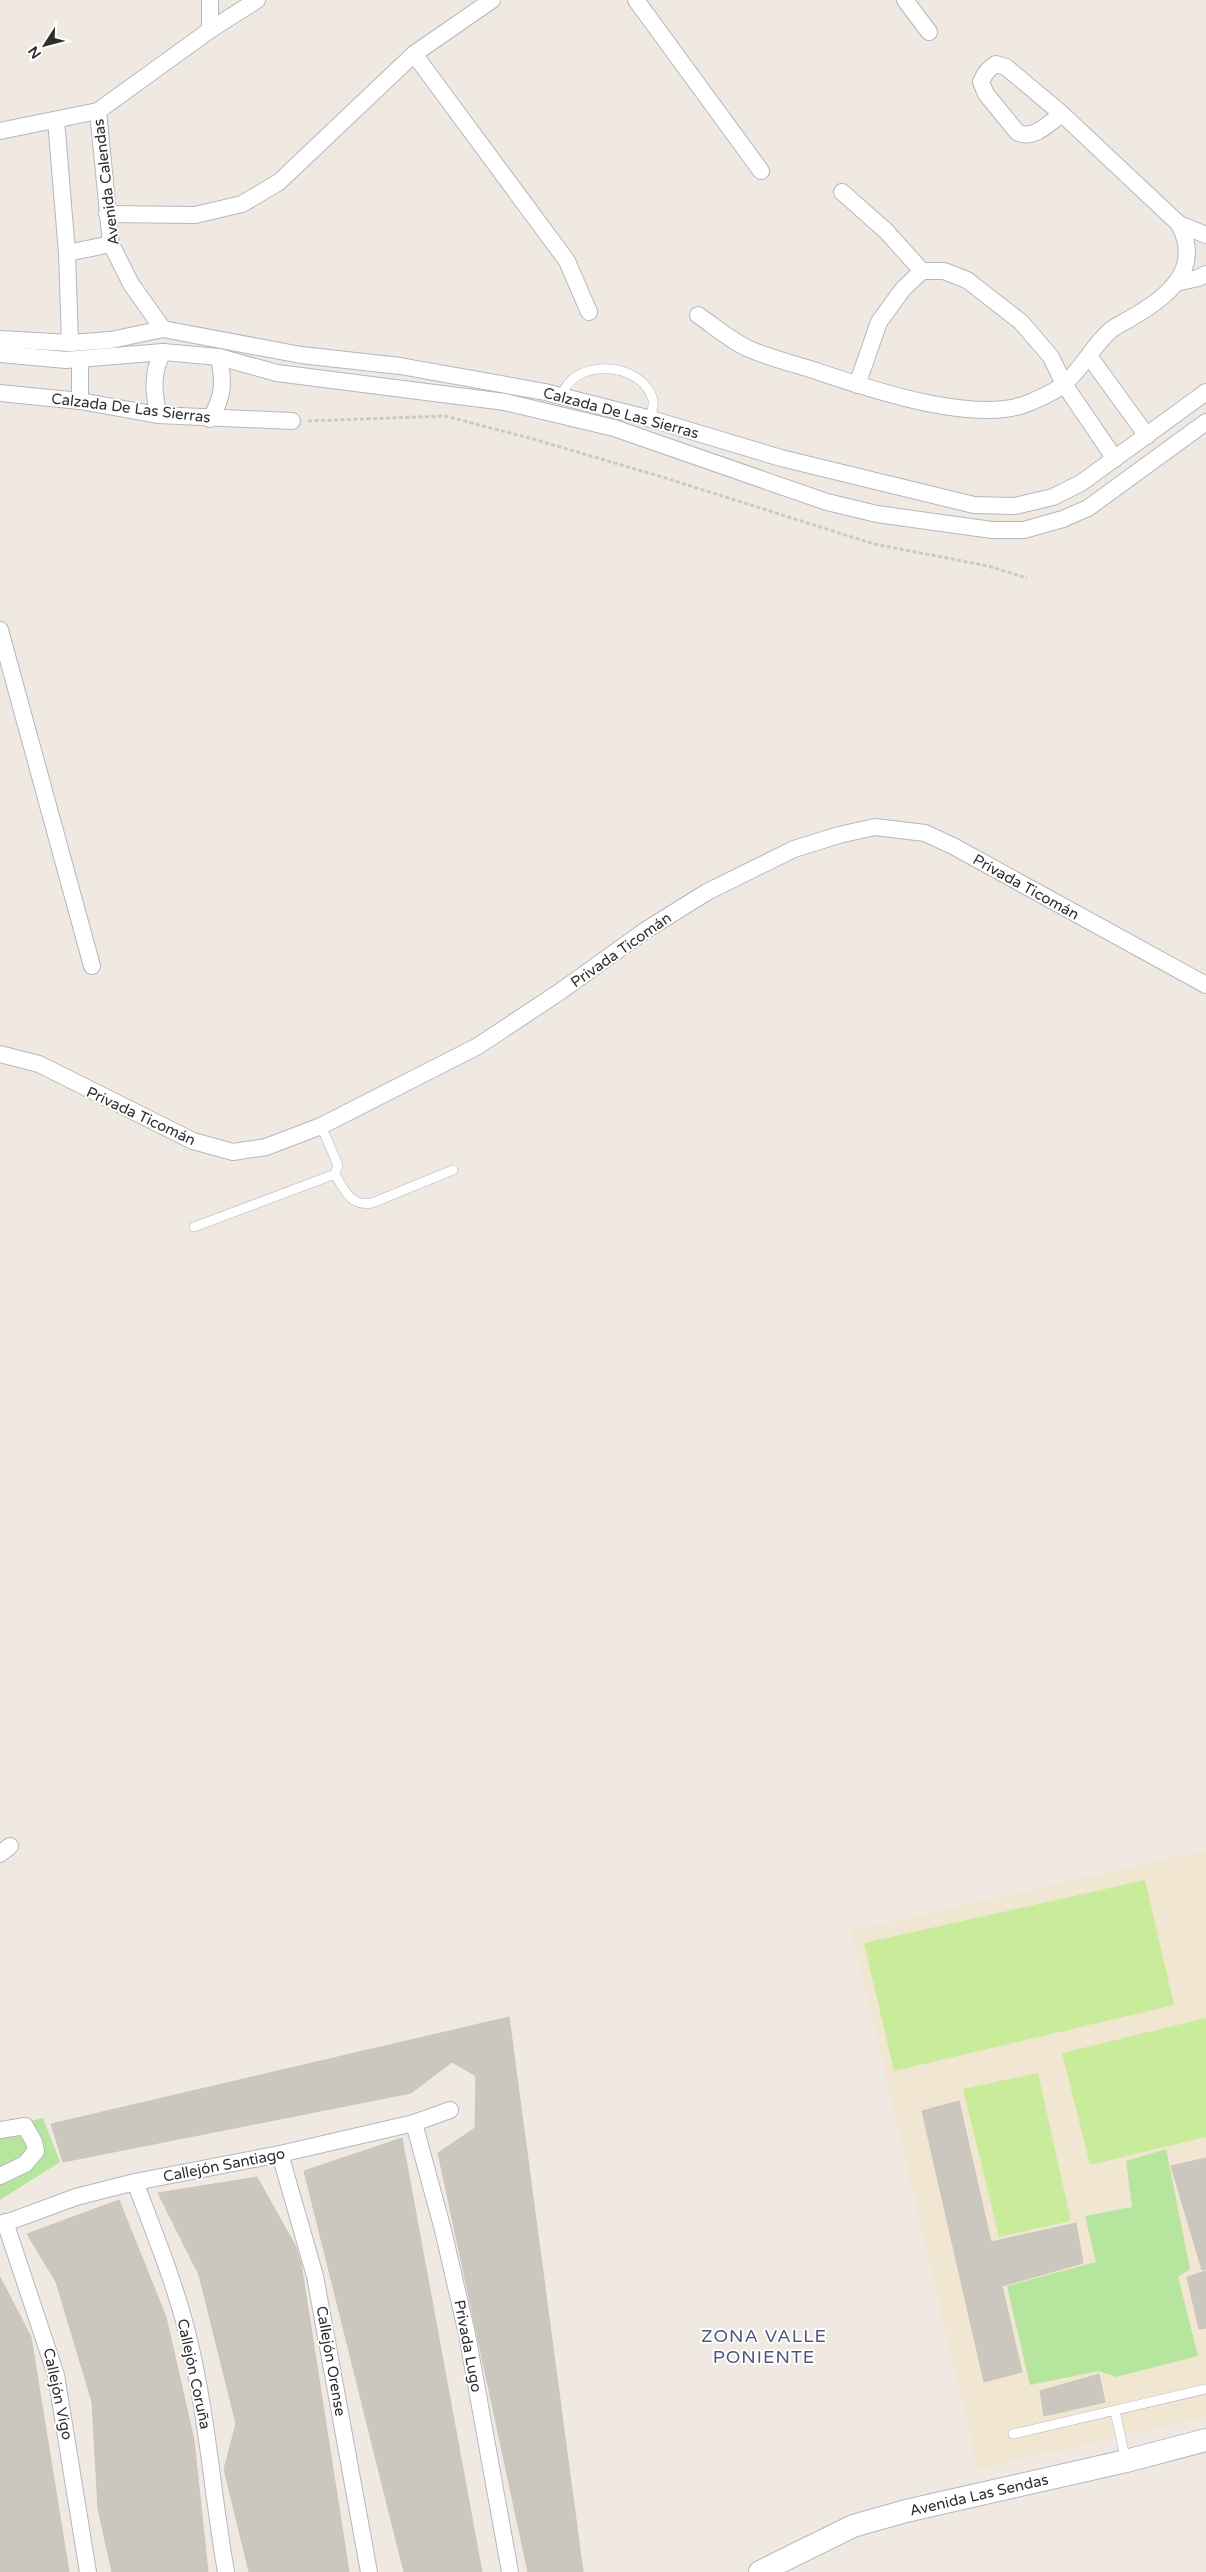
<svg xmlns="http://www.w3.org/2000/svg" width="1206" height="2572" font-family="'Varela Round',sans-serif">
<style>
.education{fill:#f0e6d1}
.green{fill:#b6e59e}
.pitch{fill:#c9ec9a}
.building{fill:#cbc7bf;stroke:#cbc5ba}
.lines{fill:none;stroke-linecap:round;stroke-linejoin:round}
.lane-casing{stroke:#b4b7c1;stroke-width:10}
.street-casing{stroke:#b4b7c1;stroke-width:18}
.secondary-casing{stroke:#b4b7c1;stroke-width:24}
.path{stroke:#c9c9c9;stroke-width:3;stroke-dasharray:4 2.5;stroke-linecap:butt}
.lane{stroke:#fff;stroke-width:9}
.street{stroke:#fff;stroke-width:16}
.secondary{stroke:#fff;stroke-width:22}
.labels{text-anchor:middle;stroke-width:4;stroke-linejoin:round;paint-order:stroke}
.street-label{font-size:15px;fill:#2e2e2e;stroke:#fff}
.quarter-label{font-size:18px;letter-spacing:1px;fill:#4d5680;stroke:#fff}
</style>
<rect width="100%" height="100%" fill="#efe9e1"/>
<path class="education" d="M1206,1850V2417L978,2469L852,1931Z"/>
<g class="green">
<path d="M43,2118L60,2162L0,2200V2128Z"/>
<path d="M1166,2149L1190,2269L1178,2277L1198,2356L1116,2377L1099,2371L1030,2385L1007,2286L1096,2262L1085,2216L1132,2207L1126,2161Z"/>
</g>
<g class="pitch">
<path d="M1145,1880L1174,2005L894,2071L864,1943Z"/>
<path d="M1206,2018V2137L1090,2165L1062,2053Z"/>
<path d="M1038,2073L1071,2221L999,2237L963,2089Z"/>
</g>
<g class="building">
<path d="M509,2017L583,2572H528L438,2153L475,2128L476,2076L452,2062L411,2093L63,2162L51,2124Z"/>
<path d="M959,2101L991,2242L1076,2223L1083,2263L1002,2286L1022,2372L984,2382L922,2111Z"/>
<path d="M402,2138L482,2572H404L304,2171Z"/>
<path d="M1206,2158V2269L1202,2270L1171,2166Z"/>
<path d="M257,2177L296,2247L301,2263L349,2572H249L224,2469L236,2424L199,2275L158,2193Z"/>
<path d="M119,2200L166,2317L194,2440L208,2572H112L98,2509L92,2402L56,2282L27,2234Z"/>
<path d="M1206,2271V2328L1199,2329L1187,2277Z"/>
<path d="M0,2277L31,2337L69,2572H0Z"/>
<path d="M1099,2374L1105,2402L1044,2416L1040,2391Z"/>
</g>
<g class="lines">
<g class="lane-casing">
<g id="lane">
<path d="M562,396C572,357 643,361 653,400C654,405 651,414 651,419"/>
<path d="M335,1174C344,1190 351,1207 372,1203L453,1170"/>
<path d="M194,1227L335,1174L338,1165L321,1126"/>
<path d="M1115,2411L1126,2461"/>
<path d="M1013,2434L1206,2389"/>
</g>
</g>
<g class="street-casing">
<g id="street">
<path d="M636,0L761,171"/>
<path d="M905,0L929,32"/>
<path d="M210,30V0"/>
<path d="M414,54L567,261L589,312"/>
<path d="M98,111L111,244L131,284L163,329"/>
<path d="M56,120L67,253L70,343"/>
<path d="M0,131L98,111L210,30L257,0"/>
<path d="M842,192L886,231L922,271"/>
<path d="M107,214L195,215L242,204L279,182L414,54L492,0"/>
<path d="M1179,224L1206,235"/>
<path d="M67,253L111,244"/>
<path d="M1176,283L1198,278L1206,274"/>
<path d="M698,315C714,326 731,341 749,349C768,357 790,363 810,369C864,387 977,427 1031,402C1042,397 1055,392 1064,384C1082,369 1093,345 1111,330C1117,325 1125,322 1131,318C1168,297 1203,269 1179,224L1062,114L1006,67L996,64C988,69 985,73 981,82L986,94L1017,132C1033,141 1049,123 1062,114"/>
<path d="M0,339L70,343L111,340L163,329L301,355L400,366L545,392L651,419L781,458L974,505L1015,506L1053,497L1081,483L1206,392"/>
<path d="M0,354L66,360L163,352L219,357L277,373L505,402L614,428L827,502L877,514L992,530H1024L1063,519L1088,508L1206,422"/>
<path d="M1089,356L1147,436"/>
<path d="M80,359V401"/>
<path d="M857,385L879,322L903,289L922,271H944L967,280L1021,322L1051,357L1064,384L1115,459"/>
<path d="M0,393L80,401L158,415L292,421"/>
<path d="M158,415C154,392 151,373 163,352"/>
<path d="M210,419C224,396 224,383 219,357"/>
<path d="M0,630L92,966"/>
<path d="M0,1054L39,1064L193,1141L233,1152L266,1147L321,1126L478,1046L558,993L646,930L707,892L794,849L839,835L875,827L925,833L953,846L1206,985"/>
<path d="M0,1854L10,1846"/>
<path d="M414,2123L443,2230L467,2334L510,2572"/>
<path d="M0,2130L25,2126L34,2142L36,2151L25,2164L0,2176"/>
<path d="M280,2154L315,2276L369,2572"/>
<path d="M135,2182C154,2232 174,2281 187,2332C207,2411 212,2492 226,2572"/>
<path d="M5,2222L56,2375L88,2572"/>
<path d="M0,2225L76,2197L135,2182L280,2154L414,2123L450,2110"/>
</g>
</g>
<g class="secondary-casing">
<path id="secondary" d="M760,2572L853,2526L906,2511L1126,2461L1206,2440"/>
</g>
<path class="path" d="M308,421L445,416L533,439L659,476L874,544L988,566L1027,578"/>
<use href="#lane" class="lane"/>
<use href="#street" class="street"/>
<use href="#secondary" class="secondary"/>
</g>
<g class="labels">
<g class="street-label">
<text transform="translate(106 182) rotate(-97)" y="5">Avenida Calendas</text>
<text transform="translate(131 408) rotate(7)" y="5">Calzada De Las Sierras</text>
<text transform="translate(621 413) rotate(15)" y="5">Calzada De Las Sierras</text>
<text transform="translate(1026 887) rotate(29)" y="5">Privada Ticomán</text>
<text transform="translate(621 950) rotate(-35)" y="5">Privada Ticomán</text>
<text transform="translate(141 1116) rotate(25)" y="5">Privada Ticomán</text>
<text transform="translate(224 2165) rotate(-11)" y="5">Callejón Santiago</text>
<text transform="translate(468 2346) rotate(79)" y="5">Privada Lugo</text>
<text transform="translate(331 2361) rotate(80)" y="5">Callejón Orense</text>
<text transform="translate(194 2374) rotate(78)" y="5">Callejón Coruña</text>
<text transform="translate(58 2394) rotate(78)" y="5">Callejón Vigo</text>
<text transform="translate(979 2495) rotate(-13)" y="5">Avenida Las Sendas</text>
</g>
<g class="quarter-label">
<text x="764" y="2342">ZONA VALLE<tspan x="764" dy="21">PONIENTE</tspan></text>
</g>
</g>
<g transform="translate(45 45) rotate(234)" stroke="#ffffff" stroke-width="4" paint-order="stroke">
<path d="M0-4L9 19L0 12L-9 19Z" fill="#2e2e2e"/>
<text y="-8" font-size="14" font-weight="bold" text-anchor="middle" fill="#2e2e2e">N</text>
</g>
</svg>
